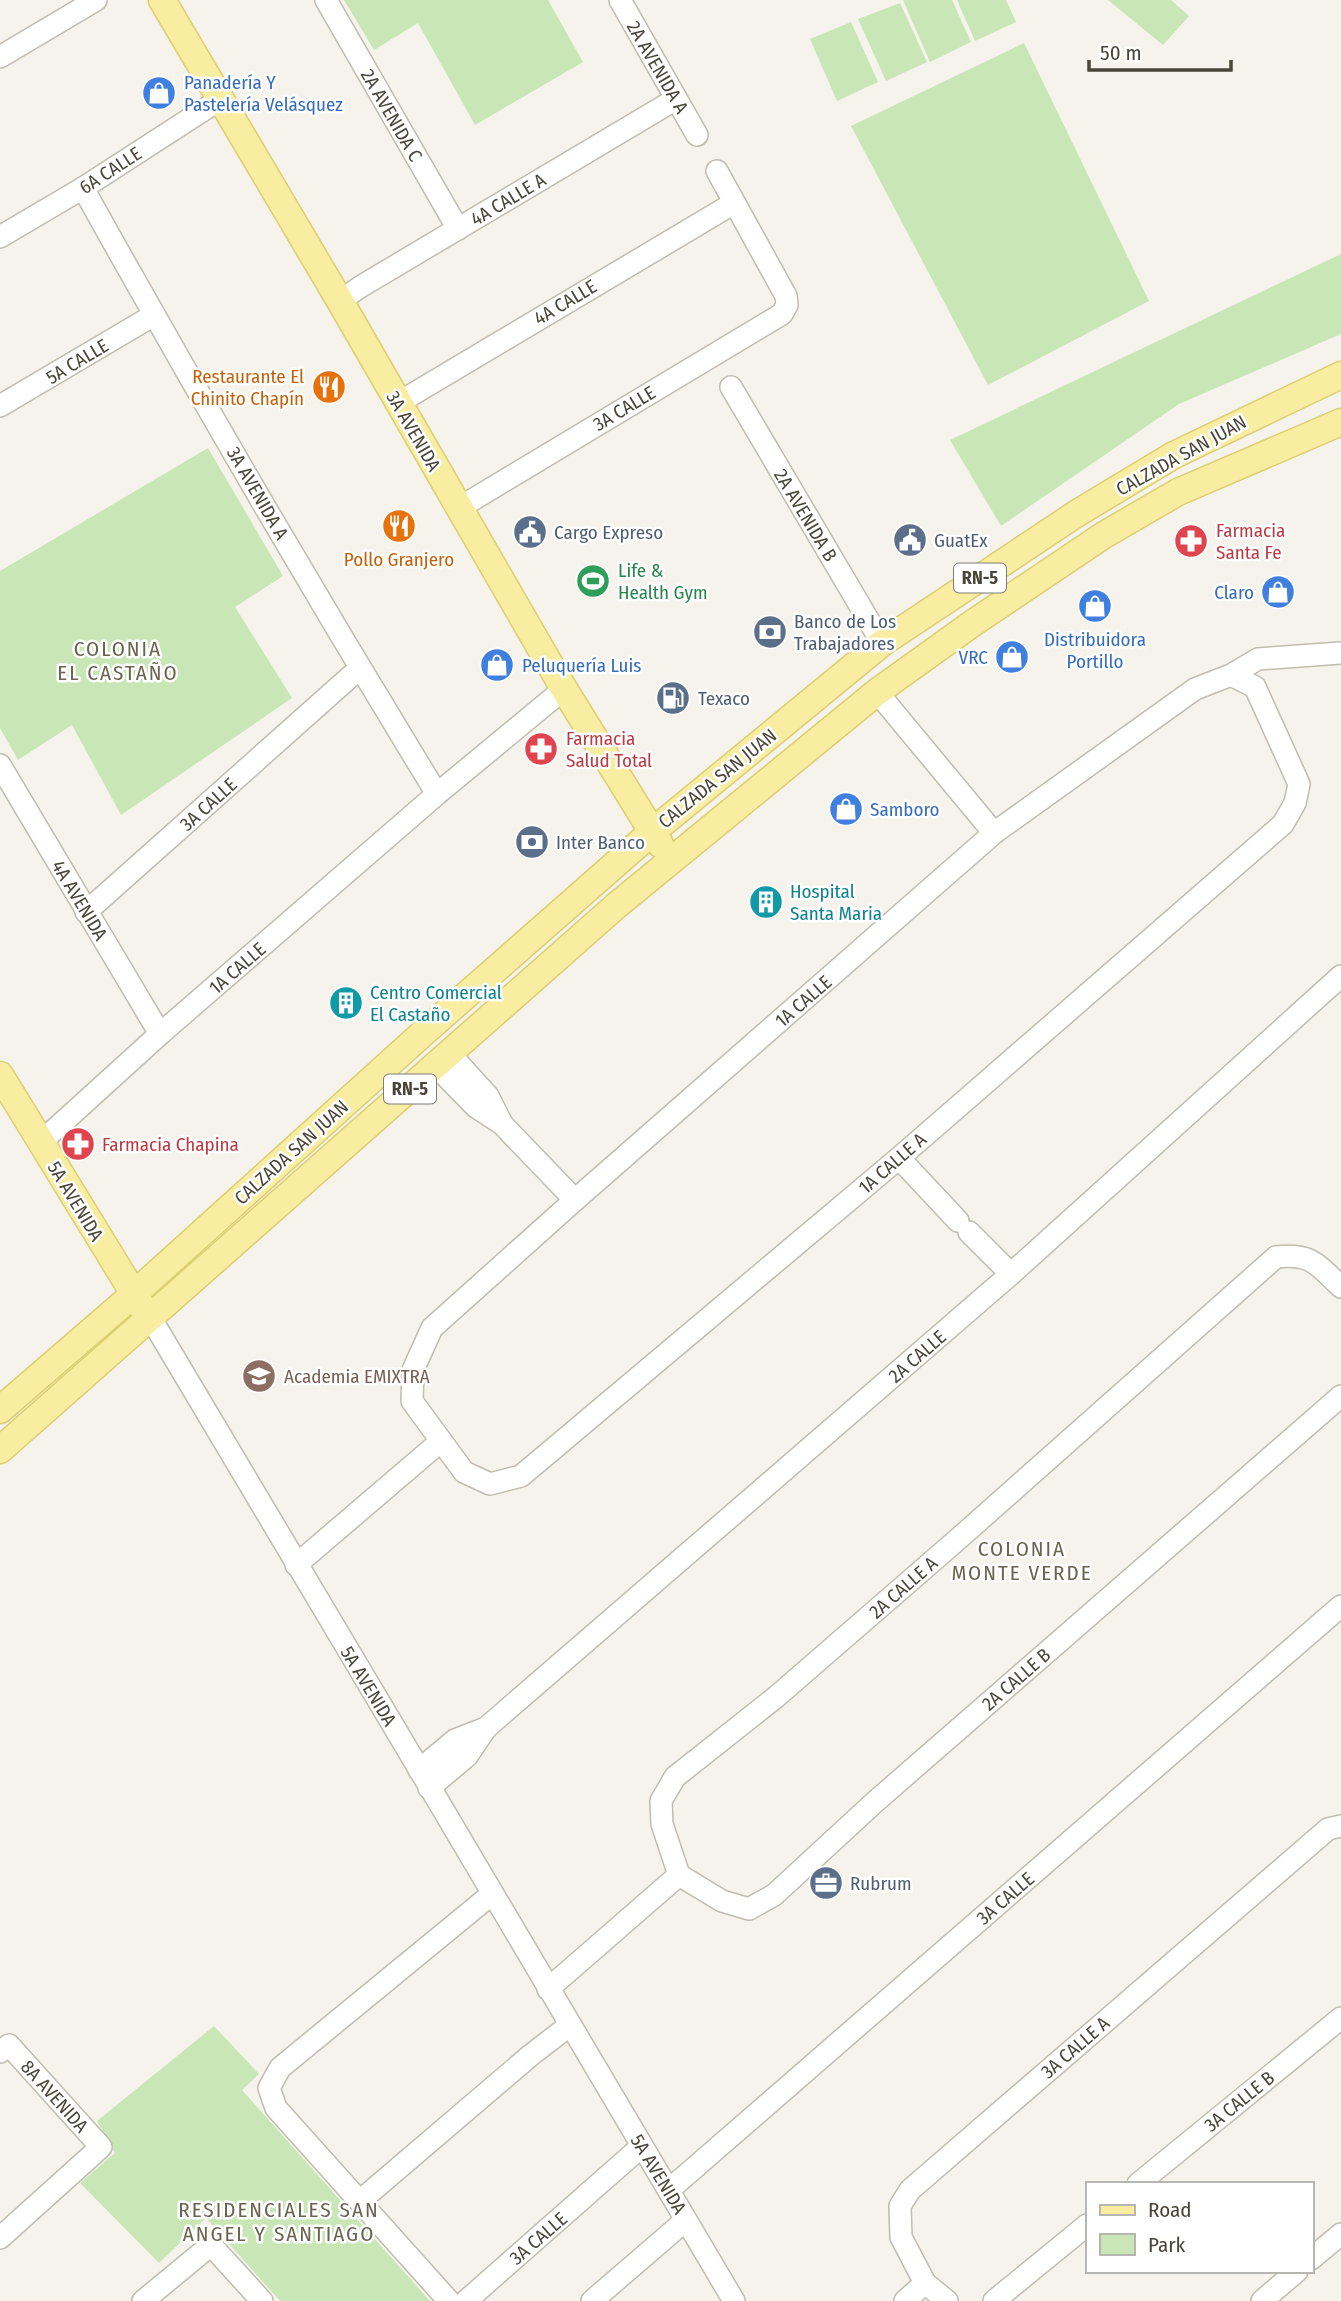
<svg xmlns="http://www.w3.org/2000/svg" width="1341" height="2301" font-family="'Fira Sans Condensed',sans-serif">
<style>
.green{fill:#c9e6b7}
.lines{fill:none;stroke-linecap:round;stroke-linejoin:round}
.minor-casing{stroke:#c0bcae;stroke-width:24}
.major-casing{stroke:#ddce71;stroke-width:29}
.minor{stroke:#fff;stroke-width:21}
.major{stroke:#f8eda1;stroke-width:26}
.labels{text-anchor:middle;stroke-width:5;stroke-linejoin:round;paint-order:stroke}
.shield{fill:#fff;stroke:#807d74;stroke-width:2}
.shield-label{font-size:18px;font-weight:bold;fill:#494539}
.street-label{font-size:19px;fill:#494539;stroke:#fff}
.shop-label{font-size:19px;fill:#366cbe;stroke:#fff;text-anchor:start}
.food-label{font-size:19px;fill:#c56008;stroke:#fff;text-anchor:end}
.health-label{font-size:19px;fill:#be3a42;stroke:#fff;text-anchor:start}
.service-label{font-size:19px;fill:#4e5e75;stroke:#fff;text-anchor:start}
.leisure-label{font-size:19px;fill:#27864d;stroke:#fff;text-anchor:start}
.culture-label{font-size:19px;fill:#0d838f;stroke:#fff;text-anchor:start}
.education-label{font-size:19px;fill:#785e54;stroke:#fff;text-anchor:start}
.neighbourhood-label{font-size:21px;letter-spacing:2px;fill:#6b6451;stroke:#fff}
</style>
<rect width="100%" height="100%" fill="#f5f3eb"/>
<g class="green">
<path d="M344,0H548L583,62L475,125L418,23L374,50Z"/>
<path d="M903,0H952L971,42L930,62Z"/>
<path d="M957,0H1006L1016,22L975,41Z"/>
<path d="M1108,0H1171L1189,16L1163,45Z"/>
<path d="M900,3L927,62L886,81L858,19Z"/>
<path d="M851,22L878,82L837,101L810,39Z"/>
<path d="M1024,43L1149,301L988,385L851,126Z"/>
<path d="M1341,254V334L1179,404L1001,526L950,440Z"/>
<path d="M208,448L283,576L235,607L292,698L121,815L72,725L18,760L0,728V571Z"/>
<path d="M214,2026L259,2074L242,2090L430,2301H280L206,2218L159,2263L80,2183L115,2153L97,2121Z"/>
</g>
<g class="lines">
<g class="minor-casing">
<g id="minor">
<path d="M326,0L458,229"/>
<path d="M620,0L697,135"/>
<path d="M0,57L96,0"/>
<path d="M83,188C197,393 315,595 437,794"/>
<path d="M0,237L83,188L219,100"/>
<path d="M340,301L360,287L676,99"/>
<path d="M731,387L882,643"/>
<path d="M398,403L734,203"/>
<path d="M0,406L154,315"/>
<path d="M459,508L782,314L787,305L786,296L717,171"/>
<path d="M1231,675L1255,687L1299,784L1295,803L1283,824L899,1158L521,1476L490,1484L464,1472L412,1401L413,1370L432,1328L575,1200L994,833L1195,689L1231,675L1258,659L1340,653"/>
<path d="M877,692L994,833"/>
<path d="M0,765L160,1034"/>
<path d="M86,912L360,668"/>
<path d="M450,1054L488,1096L501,1122"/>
<path d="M436,1066L476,1107L502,1124L575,1200"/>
<path d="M41,1142L160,1034L437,794L564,689"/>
<path d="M899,1158L958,1221"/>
<path d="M969,1232L1011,1274"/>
<path d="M150,1317C344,1645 542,1972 734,2301"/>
<path d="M296,1565L441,1441"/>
<path d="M419,1770L455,1740L486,1728"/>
<path d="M429,1788L467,1756L486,1728L1011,1274L1341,976"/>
<path d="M679,1875L662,1824L661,1801L675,1777L776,1697L957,1540L1276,1257C1311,1253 1317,1264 1341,1287"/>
<path d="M679,1875L722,1901L749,1909L774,1895L876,1801L1341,1396"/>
<path d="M548,1989L679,1875"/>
<path d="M0,2052L9,2045L101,2147L0,2238"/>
<path d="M1138,2184L1341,2018"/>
<path d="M670,2189L1341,1606"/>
<path d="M360,2201L531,2055L570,2025"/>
<path d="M1311,2259L1341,2234"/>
<path d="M143,2301L211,2245L262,2301"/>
<path d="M449,2301L276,2108L269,2088L280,2068L492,1894"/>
<path d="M466,2301L642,2146"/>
<path d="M592,2301L686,2220"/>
<path d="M905,2301L925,2283"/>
<path d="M947,2301L925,2283L901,2237L900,2206L910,2190L1328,1829L1341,1826"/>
<path d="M994,2301L1087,2225"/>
<path d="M1262,2301L1297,2271"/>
</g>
</g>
<g class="major-casing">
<g id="major">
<path d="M162,0L340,301L564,689L660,844"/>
<path d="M0,1075L142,1307"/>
<path d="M0,1410L133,1295L422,1034L652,832L882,643L1076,514L1174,455L1341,375"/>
<path d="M0,1450L617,905L877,692L973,623L1104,535L1178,492L1341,422"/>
</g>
</g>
<use href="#minor" class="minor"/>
<use href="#major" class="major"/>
</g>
<defs>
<g id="shop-disc" transform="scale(1.75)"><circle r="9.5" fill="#3f7fe0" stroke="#fff"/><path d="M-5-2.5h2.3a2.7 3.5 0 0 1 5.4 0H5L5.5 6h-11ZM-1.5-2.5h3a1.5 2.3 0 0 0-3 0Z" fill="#fff"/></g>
<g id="restaurant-disc" transform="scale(1.75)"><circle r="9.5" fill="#e8710a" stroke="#fff"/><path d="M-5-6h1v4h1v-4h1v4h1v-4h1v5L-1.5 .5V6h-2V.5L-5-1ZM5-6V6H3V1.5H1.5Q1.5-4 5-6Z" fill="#fff"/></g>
<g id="civic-disc" transform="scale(1.75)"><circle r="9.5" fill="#5c6f8a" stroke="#fff"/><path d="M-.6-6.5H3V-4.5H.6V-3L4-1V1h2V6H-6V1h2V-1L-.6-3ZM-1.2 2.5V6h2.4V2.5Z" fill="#fff"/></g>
<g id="pharmacy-disc" transform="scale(1.75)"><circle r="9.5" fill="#e0444e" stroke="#fff"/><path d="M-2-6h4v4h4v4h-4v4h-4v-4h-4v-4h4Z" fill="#fff"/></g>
<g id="stadium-disc" transform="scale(1.75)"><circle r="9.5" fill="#2e9e5b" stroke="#fff"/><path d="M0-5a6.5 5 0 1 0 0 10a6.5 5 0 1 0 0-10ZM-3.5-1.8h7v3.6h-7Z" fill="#fff"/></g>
<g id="bank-disc" transform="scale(1.75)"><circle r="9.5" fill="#5c6f8a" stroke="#fff"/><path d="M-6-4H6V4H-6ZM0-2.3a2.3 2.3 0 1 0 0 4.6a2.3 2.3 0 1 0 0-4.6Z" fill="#fff"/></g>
<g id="fuel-disc" transform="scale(1.75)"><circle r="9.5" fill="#5c6f8a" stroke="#fff"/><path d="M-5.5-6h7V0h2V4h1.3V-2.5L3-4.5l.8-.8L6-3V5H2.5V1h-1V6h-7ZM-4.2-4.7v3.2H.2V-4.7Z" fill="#fff"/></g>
<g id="building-disc" transform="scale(1.75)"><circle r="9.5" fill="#0f9aa8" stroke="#fff"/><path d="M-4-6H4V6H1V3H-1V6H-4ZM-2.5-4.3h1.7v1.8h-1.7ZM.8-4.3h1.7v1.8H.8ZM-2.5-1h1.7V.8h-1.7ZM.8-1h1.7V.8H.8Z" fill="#fff"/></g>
<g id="school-disc" transform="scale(1.75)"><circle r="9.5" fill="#8d6e63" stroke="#fff"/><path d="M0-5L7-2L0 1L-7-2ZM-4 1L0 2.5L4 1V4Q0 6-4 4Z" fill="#fff"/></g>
<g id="office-disc" transform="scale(1.75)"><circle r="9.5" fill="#5c6f8a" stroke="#fff"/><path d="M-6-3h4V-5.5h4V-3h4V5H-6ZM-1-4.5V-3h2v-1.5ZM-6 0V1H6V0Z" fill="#fff"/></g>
</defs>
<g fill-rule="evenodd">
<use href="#shop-disc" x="159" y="93"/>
<use href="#restaurant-disc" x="329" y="387"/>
<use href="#restaurant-disc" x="399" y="526"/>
<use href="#civic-disc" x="530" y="532"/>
<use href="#civic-disc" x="910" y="540"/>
<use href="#pharmacy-disc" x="1191" y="541"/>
<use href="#stadium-disc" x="593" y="581"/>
<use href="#shop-disc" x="1278" y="592"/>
<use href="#shop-disc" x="1095" y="606"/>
<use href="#bank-disc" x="770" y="632"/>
<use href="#shop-disc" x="1012" y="657"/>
<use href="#shop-disc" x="497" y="665"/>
<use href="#fuel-disc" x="673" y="698"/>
<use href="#pharmacy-disc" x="541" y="749"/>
<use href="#shop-disc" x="846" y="809"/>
<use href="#bank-disc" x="532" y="842"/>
<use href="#building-disc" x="766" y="902"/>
<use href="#building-disc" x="346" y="1003"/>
<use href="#pharmacy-disc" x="78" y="1144"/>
<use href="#school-disc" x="259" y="1376"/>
<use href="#office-disc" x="826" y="1883"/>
</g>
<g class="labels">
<g class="shield">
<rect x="954" y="563.5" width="52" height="29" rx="5"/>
<rect x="384" y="1074.5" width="52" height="29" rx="5"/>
</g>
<g class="shield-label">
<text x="980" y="584">RN-5</text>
<text x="410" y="1095">RN-5</text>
</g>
<g class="street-label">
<text transform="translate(658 67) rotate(60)" y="7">2A AVENIDA A</text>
<text transform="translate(392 115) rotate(60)" y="7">2A AVENIDA C</text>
<text transform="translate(110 170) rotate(-33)" y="7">6A CALLE</text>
<text transform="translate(508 199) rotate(-31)" y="7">4A CALLE A</text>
<text transform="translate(565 302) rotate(-31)" y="7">4A CALLE</text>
<text transform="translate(77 361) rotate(-31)" y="7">5A CALLE</text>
<text transform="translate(624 408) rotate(-31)" y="7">3A CALLE</text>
<text transform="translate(414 431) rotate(60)" y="7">3A AVENIDA</text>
<text transform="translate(1181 455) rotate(-29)" y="7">CALZADA SAN JUAN</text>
<text transform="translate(258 493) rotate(60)" y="7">3A AVENIDA A</text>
<text transform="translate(806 515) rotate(59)" y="7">2A AVENIDA B</text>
<text transform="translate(717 778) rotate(-39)" y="7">CALZADA SAN JUAN</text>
<text transform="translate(208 804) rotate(-42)" y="7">3A CALLE</text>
<text transform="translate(80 900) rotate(59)" y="7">4A AVENIDA</text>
<text transform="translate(237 968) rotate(-41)" y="7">1A CALLE</text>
<text transform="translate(803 1001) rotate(-41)" y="7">1A CALLE</text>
<text transform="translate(291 1152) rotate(-42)" y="7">CALZADA SAN JUAN</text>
<text transform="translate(892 1163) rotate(-41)" y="7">1A CALLE A</text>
<text transform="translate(76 1201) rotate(59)" y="7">5A AVENIDA</text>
<text transform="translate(917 1356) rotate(-41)" y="7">2A CALLE</text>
<text transform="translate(903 1587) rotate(-41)" y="7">2A CALLE A</text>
<text transform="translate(1016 1679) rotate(-41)" y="7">2A CALLE B</text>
<text transform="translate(369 1686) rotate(59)" y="7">5A AVENIDA</text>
<text transform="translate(1005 1898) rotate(-41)" y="7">3A CALLE</text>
<text transform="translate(1075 2047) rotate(-41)" y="7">3A CALLE A</text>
<text transform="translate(55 2096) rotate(48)" y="7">8A AVENIDA</text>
<text transform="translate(1239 2101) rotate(-39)" y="7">3A CALLE B</text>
<text transform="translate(659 2174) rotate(59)" y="7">5A AVENIDA</text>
<text transform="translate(538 2238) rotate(-41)" y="7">3A CALLE</text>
</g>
<g class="shop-label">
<text x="184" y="89">Panadería Y<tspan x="184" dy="22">Pastelería Velásquez</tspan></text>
<text x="1254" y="599" text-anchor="end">Claro</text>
<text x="1095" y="646" text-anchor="middle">Distribuidora<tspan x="1095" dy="22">Portillo</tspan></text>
<text x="988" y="664" text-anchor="end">VRC</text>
<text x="522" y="672">Peluquería Luis</text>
<text x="870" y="816">Samboro</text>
</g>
<g class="food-label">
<text x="304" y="383">Restaurante El<tspan x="304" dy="22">Chinito Chapín</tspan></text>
<text x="399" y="566" text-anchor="middle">Pollo Granjero</text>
</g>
<g class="health-label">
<text x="1216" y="537">Farmacia<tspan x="1216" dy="22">Santa Fe</tspan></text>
<text x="566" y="745">Farmacia<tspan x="566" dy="22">Salud Total</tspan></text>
<text x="102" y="1151">Farmacia Chapina</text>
</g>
<g class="service-label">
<text x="554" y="539">Cargo Expreso</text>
<text x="934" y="547">GuatEx</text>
<text x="794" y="628">Banco de Los<tspan x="794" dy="22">Trabajadores</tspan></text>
<text x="698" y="705">Texaco</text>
<text x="556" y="849">Inter Banco</text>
<text x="850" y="1890">Rubrum</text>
</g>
<g class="leisure-label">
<text x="618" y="577">Life &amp;<tspan x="618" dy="22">Health Gym</tspan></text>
</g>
<g class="culture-label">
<text x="790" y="898">Hospital<tspan x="790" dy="22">Santa Maria</tspan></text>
<text x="370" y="999">Centro Comercial<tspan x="370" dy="22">El Castaño</tspan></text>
</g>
<g class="education-label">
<text x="284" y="1383">Academia EMIXTRA</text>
</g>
<g class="neighbourhood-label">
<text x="118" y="656">COLONIA<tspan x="118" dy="24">EL CASTAÑO</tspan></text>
<text x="1022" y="1556">COLONIA<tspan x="1022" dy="24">MONTE VERDE</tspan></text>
<text x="279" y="2217">RESIDENCIALES SAN<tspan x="279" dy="24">ANGEL Y SANTIAGO</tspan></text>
</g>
</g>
<rect x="1086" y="2182" width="228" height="91" fill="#ffffff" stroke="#b6b5b0" stroke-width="2"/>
<rect x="1100" y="2205" width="35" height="10" fill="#f8eda1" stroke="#b6b5b0" stroke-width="2"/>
<text x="1148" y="2217" font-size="21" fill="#494539">Road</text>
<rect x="1100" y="2234" width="35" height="21" fill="#c9e6b7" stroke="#b6b5b0" stroke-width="2"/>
<text x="1148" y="2252" font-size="21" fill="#494539">Park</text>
<path d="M1089 60v10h142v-10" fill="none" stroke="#494539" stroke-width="3.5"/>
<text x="1100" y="60" font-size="21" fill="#494539" stroke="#ffffff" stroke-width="5" paint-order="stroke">50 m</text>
</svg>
